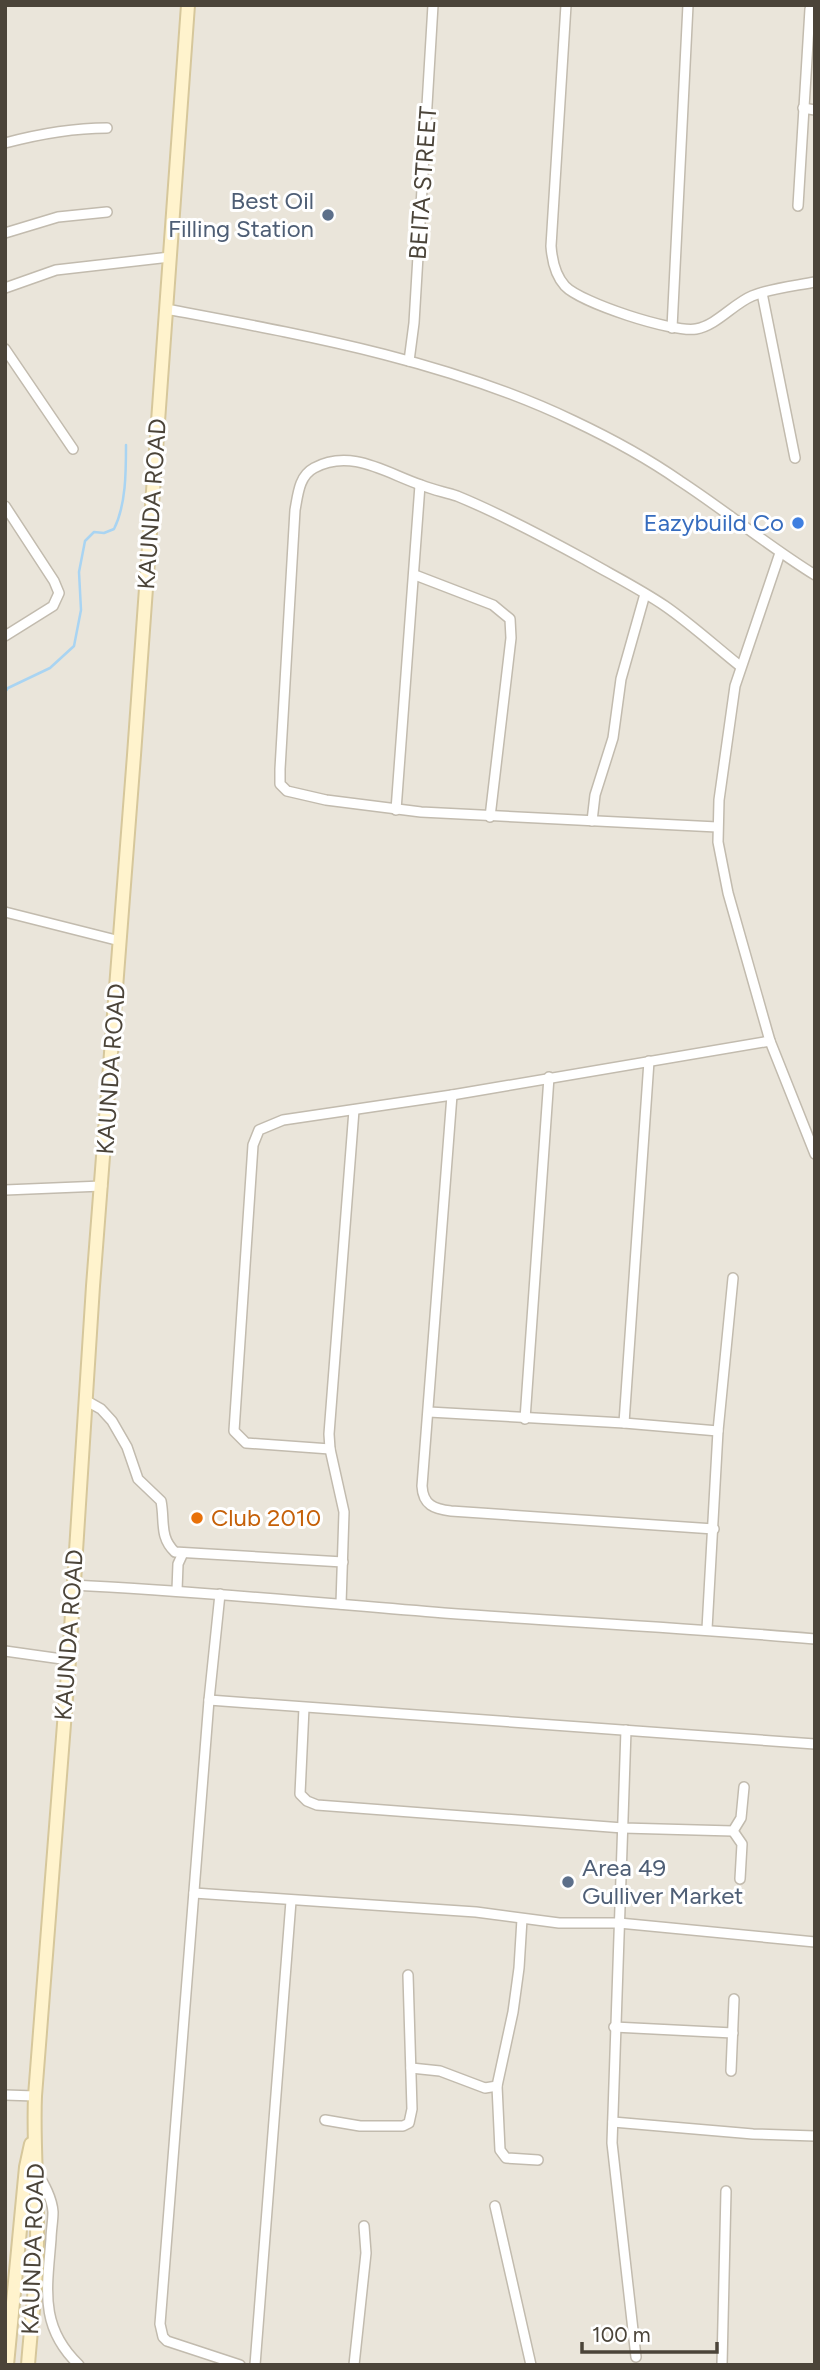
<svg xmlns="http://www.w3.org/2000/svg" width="820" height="2370" font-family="Figtree,sans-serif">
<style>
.residential{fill:#eae5da}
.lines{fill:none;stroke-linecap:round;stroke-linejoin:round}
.stream{stroke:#a9d4f2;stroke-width:2.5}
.street-casing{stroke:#c2bbae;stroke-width:12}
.secondary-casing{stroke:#d6c79b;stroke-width:16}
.street{stroke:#fff;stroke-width:9}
.secondary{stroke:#fff3cd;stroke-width:12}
.service-dot{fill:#5c6f8a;stroke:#fff;stroke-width:2.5}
.shop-dot{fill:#3f7fe0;stroke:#fff;stroke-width:2.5}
.food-dot{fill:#e8710a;stroke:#fff;stroke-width:2.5}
.labels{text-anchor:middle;stroke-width:6;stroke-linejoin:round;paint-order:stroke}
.street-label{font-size:24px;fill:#4b4439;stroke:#fff}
.service-label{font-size:24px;fill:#4e5e75;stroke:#fff;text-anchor:end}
.shop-label{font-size:24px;fill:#366cbe;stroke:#fff;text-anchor:end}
.food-label{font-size:24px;fill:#c56008;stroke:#fff;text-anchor:start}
</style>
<rect width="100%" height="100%" fill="#f6f3ec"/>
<rect class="residential" x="5" y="5" width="810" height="2360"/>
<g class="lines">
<path class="stream" d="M5,692L8,688L50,668L74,646L81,610L79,572L85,541L94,532L104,533L114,529C126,505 126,472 126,445"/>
<g class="street-casing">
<g id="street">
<path d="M566,5L551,246C552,260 555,275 565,286C581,303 673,333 696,329C717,325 733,304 752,296C771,288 794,286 815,282"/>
<path d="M803,108L815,110"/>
<path d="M5,143C39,134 72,128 107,128"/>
<path d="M798,206L810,9"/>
<path d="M5,233L58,217L107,212"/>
<path d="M5,288L56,270L170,257"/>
<path d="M762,293L795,458"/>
<path d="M166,309C304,335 447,360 574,421C610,438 647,458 680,481C726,511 768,546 815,575"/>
<path d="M672,328L688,5"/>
<path d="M5,349L73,449"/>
<path d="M409,361L414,323L433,5"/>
<path d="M5,506L54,581L59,593L53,606L5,636"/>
<path d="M780,553L735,686L719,800L718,842L728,893L770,1041L815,1154"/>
<path d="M415,575L493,605L510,619L511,638L490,817"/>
<path d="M396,810L420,485"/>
<path d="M592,821L595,795L613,738L621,679L645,594"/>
<path d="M717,827L421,812L326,800L287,791L280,784V769L295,510C298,494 299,476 314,468C351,448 386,473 421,485C433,490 445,492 457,496C501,514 544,537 586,560C612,575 640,589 665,606C691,624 715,646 740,666"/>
<path d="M5,912L120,941"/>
<path d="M452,1095L422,1486C423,1505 434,1509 451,1511L714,1529"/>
<path d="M5,1190L102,1186"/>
<path d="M85,1400L101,1409L112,1421L127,1447L138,1479L161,1501C165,1521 159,1537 175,1552L343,1562"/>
<path d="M429,1412L624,1423L718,1431"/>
<path d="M525,1419L549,1077"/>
<path d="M624,1423L649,1061"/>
<path d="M330,1449L246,1443L234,1431L253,1145L259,1130L283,1120L452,1095L770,1041"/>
<path d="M73,1585C197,1591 320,1603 444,1613C568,1622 691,1628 815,1639"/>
<path d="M177,1590L178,1564L183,1553"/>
<path d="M220,1594L209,1700L160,2324L163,2337L167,2341L240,2365"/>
<path d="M341,1604L344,1512L330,1449L329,1434L354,1110"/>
<path d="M707,1629L718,1431L733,1278"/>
<path d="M5,1651L69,1660"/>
<path d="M209,1700L815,1744"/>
<path d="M304,1708L300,1794L307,1801L317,1805L623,1828L733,1831L741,1818L744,1787"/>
<path d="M626,1730L612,2143L636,2357"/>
<path d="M733,1831L742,1844L740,1879"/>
<path d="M194,1893L476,1912L559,1923H619L815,1942"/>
<path d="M522,1919L519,1968L513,2012L497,2086L500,2150L506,2158L538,2160"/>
<path d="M614,2027L733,2033"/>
<path d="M411,2068L440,2071L485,2088L497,2086"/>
<path d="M731,2071L734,1999"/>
<path d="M5,2095L35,2096"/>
<path d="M325,2120L360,2126H403L409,2123L412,2109L408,1975"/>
<path d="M613,2122L753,2134L815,2136"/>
<path d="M37,2172C44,2184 52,2198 53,2212C53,2221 51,2231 51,2239C47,2289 39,2327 79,2365"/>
<path d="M495,2206L531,2365"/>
<path d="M255,2365L291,1901"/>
<path d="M354,2365L366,2253L364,2226"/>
<path d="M722,2365L726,2191"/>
</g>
</g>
<g class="secondary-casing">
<g id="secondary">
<path d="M7,2365L26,2167L31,2144"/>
<path d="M28,2365C31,2324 37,2282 37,2241C38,2192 33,2144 35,2096L69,1660L93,1286L134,755L188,5"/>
</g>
</g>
<use href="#street" class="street"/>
<use href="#secondary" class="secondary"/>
</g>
<g class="service-dot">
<circle cx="328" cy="215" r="7"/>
<circle cx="568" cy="1882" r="7"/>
</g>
<circle class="shop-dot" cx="798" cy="523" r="7"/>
<circle class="food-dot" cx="197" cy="1518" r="7"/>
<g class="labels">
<g class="street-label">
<text transform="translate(423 183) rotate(-86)" y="8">BEITA STREET</text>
<text transform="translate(152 504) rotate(-86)" y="8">KAUNDA ROAD</text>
<text transform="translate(111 1069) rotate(-86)" y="8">KAUNDA ROAD</text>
<text transform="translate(69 1635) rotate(-86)" y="8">KAUNDA ROAD</text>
<text transform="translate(33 2249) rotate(-88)" y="8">KAUNDA ROAD</text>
</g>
<g class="service-label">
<text x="314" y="209">Best Oil<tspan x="314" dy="28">Filling Station</tspan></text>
<text x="582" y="1876" text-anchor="start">Area 49<tspan x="582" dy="28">Gulliver Market</tspan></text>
</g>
<g class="shop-label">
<text x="784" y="531">Eazybuild Co</text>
</g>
<g class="food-label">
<text x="211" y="1526">Club 2010</text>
</g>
</g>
<rect width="820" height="2370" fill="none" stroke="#4b4439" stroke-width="14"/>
<path d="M582 2342v10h135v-10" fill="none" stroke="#4b4439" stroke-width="3.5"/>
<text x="592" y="2342" font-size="21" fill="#4b4439" stroke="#ffffff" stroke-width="5" paint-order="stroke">100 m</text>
</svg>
